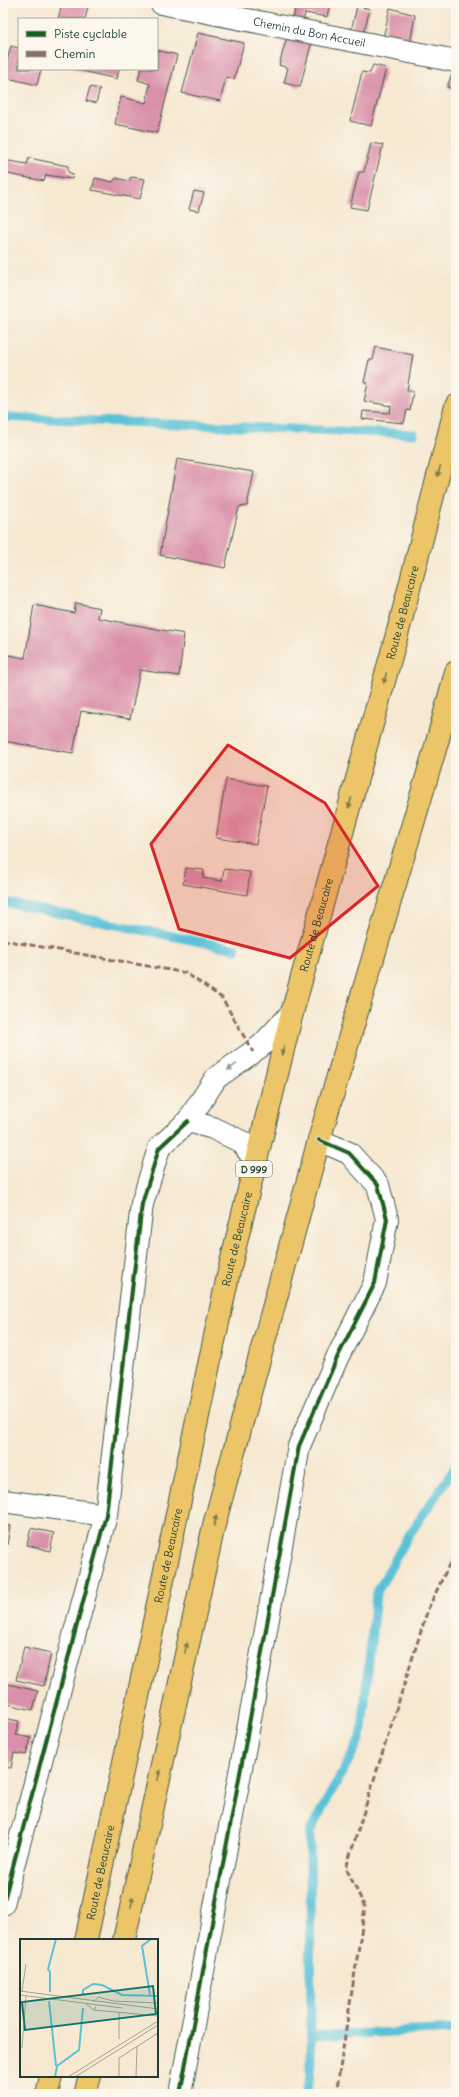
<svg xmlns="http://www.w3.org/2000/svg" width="459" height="2097" font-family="Delius,sans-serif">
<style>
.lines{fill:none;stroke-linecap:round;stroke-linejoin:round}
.stream{stroke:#5ac1d7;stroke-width:9}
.building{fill:#d990a8}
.minor-casing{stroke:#3f574c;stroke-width:24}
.major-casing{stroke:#3f574c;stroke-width:24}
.minor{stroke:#fff;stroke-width:22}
.major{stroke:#edc569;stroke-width:22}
.quiet{stroke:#8d6e63;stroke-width:3;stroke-dasharray:6 3;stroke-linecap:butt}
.cycleway-casing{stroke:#fbf7ec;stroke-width:6}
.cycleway{stroke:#1b5e20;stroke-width:4}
.oneway{fill:#7c7a4c}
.oneway2{fill:#8f9e9a}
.marked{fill:#d62828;fill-opacity:0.2;stroke:#d62828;stroke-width:3;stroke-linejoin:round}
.labels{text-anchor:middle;stroke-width:3;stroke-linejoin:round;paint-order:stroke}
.shield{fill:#fbf7ec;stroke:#61756b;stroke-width:1}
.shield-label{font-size:10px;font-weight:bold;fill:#1f3d34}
.street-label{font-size:11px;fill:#1f3d34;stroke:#fbf7ec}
.inset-river{fill:none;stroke:#5ac1d7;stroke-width:2}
.inset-road{fill:none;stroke:#a0a492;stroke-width:1}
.view{fill:#0f766e;fill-opacity:0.15;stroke:#0f766e;stroke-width:2}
.inset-edge{fill:none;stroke:#1f3d34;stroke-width:2}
</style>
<rect width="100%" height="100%" fill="#fbf7ec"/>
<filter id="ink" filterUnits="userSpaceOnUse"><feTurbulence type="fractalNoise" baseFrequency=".025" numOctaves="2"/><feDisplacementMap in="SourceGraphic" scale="8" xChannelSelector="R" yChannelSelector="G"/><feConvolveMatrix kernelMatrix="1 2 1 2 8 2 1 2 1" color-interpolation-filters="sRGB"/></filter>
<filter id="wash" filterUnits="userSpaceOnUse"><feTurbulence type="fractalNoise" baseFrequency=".012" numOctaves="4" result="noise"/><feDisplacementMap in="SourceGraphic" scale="16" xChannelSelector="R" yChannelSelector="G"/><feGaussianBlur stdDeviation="0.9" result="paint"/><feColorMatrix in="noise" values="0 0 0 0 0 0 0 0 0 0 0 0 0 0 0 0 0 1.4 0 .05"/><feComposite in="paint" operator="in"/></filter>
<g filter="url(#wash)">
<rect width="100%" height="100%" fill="#f6e8d1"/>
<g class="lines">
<g class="stream">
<path d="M3,417L414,434"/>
<path d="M3,902L236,949"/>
<path d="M452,977L456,978"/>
<path d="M311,2036L456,2029"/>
<path d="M305,2094L311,2075L310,1831L361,1738L376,1594L407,1538L456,1466"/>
</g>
</g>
<g id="blocks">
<g class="building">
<path d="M62,3H89L85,19H58Z"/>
<path d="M308,3H330L327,17L305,13L303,22L293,20L295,8L306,10Z"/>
<path d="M357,6L370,9L363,34L351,31Z"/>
<path d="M390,8L415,15L410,44L383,38Z"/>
<path d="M198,33L244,43L234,79L226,77L220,101L182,93Z"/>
<path d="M287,37L312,41L300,87L284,83L288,68L279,65Z"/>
<path d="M11,46L19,48V69H41L37,85L3,77Z"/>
<path d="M157,50L177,55L157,133L115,124L121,97L146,103L150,84L138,80L141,69H157Z"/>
<path d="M373,65L386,68L371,126L350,121L362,72L370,73Z"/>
<path d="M73,69H119L117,79Z"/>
<path d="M452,74H456V90L447,87Z"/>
<path d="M90,87L100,89L96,103L86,101Z"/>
<path d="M456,132V142L453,141Z"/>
<path d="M371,143L383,145L367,210L350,207L359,172H364Z"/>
<path d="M29,158L68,166V172L73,174L72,179L46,175L44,181L3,173V160L27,164Z"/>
<path d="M131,177L145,179L140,199L92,190L95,178L113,182L116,178L129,181Z"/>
<path d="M194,191L204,193L199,211L189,209Z"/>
<path d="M376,347L413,355L407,390L413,391L410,411L407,410L404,423L362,419L363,411L390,413L391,406L364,401L368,383L364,382L369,360H373Z"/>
<path d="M177,459L254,472L247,506L239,507L225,568L160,555Z"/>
<path d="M76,603L100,608L98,618L184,634L179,676L140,670L130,719L81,711L73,753L3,741V654L25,658L34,605L74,613Z"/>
<path d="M226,779L267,786L256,844L216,838Z"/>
<path d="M186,868L204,870L203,878L222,881L224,869L250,872L247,895L183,884Z"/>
<path d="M3,1525L10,1526L7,1545L3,1544Z"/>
<path d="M31,1528L54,1533L50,1551L27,1545Z"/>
<path d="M24,1647L51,1653L44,1686L16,1680Z"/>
<path d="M3,1683L38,1691L33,1710L3,1703Z"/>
<path d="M3,1718L19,1721L16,1735L31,1738L26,1755L14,1753L11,1768L3,1767Z"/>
</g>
</g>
</g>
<g filter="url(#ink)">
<use href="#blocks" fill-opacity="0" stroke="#3f574c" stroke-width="1"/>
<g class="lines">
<g class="minor-casing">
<g id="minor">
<path id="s1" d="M161,3L456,61"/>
<path d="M256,1162L242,1142L213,1128L188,1121L216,1078L261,1046L292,1013"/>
<path d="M3,1501L106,1515"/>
<path d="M3,1904L106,1515L142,1204L159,1148L188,1121"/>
<path d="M180,2094L246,1741L299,1446L337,1358L375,1283L387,1219L378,1185L349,1153L319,1140"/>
</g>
</g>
<g class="major-casing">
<g id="major">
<path id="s2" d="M86,1940L229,1271L292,1013L401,620L456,406"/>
<path d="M124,1940L214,1525L319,1140L436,746L456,672"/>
<path d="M47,2094L51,2076"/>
<path d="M85,2094L90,2076"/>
</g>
</g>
<use href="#minor" class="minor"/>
<use href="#major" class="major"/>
<g class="quiet">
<path d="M3,940L186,973L222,998L253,1052"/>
<path d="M336,2094L365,1907L346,1868L428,1609L456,1550"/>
</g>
<g class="cycleway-casing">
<g id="cycleway">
<path d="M3,1904L106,1515L142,1204L159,1148L188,1121"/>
<path d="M180,2094L246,1741L299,1446L337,1358L375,1283L387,1219L378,1185L349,1153L319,1140"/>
</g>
</g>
<use href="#cycleway" class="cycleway"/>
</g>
<defs><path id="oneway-solid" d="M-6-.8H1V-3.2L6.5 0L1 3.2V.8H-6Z"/></defs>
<g class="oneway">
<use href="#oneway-solid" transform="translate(439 471) rotate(104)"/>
<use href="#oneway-solid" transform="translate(385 678) rotate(106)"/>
<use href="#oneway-solid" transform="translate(350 803) rotate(106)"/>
<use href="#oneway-solid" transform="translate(283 1050) rotate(104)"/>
<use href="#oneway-solid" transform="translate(215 1521) rotate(-76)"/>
<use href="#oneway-solid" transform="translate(186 1648) rotate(-77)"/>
<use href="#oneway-solid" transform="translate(159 1775) rotate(-78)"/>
<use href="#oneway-solid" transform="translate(132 1902) rotate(-78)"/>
</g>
<use class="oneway2" href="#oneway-solid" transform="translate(232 1067) rotate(145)"/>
</g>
<path class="marked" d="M228,745L325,803L378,886L290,958L179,929L151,844Z"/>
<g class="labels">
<rect class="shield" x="236" y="1161" width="36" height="16" rx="3"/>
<g class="shield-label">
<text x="254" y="1173">D 999</text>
</g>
<g class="street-label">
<text dy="4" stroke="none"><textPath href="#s1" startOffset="151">Chemin du Bon Accueil</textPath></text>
<text dy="4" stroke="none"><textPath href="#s2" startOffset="1365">Route de Beaucaire</textPath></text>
<text dy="4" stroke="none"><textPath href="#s2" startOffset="1041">Route de Beaucaire</textPath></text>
<text dy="4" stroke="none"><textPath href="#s2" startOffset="717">Route de Beaucaire</textPath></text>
<text dy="4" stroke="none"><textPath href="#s2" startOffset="393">Route de Beaucaire</textPath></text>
<text dy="4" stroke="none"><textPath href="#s2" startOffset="69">Route de Beaucaire</textPath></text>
</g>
</g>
<g transform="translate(20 1939)">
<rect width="138" height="138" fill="#f6e8d1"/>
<path class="inset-river" d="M30,53V33L28,30L36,0M63,56V51L73,45L82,46L102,56L138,57M130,56L122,7L131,0M29,62L36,127M35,138L37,127L59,111L63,69"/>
<path class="inset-road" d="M0,52L138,70M2,52L6,25M0,56L102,69M74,63L78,58L93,62L138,64M66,65L74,71L76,67M74,71L138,77M99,100V73M2,109L6,57M48,138L138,82M55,138L138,86M99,138V119L138,94M116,138L117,107"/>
<path class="view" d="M133,47L136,75L5,91L2,63Z"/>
<rect width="138" height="138" class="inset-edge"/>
</g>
<rect width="459" height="2097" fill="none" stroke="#fbf7ec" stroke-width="16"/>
<rect x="18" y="18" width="140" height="52" fill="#fbf7ec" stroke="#a3ada2"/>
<rect x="26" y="31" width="20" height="6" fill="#1b5e20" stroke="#a3ada2"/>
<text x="54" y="38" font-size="12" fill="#1f3d34">Piste cyclable</text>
<rect x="26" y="51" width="20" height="6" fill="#8d6e63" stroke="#a3ada2"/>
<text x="54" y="58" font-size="12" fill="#1f3d34">Chemin</text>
</svg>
